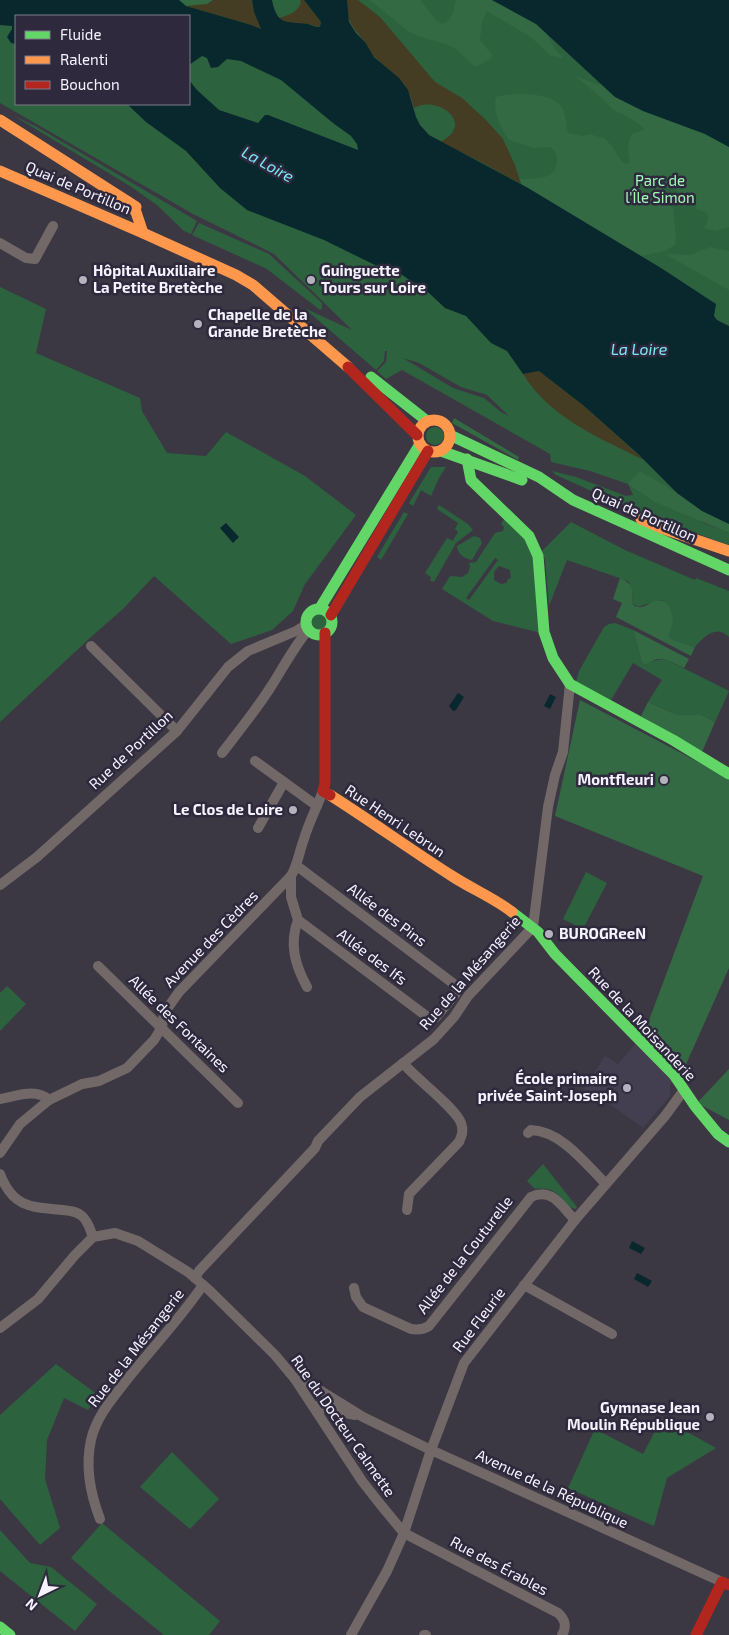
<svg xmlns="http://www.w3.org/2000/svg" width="729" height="1635" font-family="'Exo 2',sans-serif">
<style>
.education{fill:#433f50}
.green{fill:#2d623e;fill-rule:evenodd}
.forest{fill:#336a44}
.sand{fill:#453d23}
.water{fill:#08282d}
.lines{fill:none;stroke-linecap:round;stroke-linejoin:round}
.street{stroke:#726868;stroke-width:10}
.fast{stroke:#63d668;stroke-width:11}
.slow{stroke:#ff974d;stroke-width:11}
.jam{stroke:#b3261e;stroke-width:11}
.poi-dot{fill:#b4b2bd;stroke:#2e293d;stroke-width:2}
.labels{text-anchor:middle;stroke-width:5;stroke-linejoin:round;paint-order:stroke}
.park-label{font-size:15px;fill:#a1fcb6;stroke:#2e293d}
.street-label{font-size:15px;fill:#f5f3fe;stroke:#2e293d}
.poi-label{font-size:15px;font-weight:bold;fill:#f5f3fe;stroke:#2e293d;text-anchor:start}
.water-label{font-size:16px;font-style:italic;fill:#7ae8f9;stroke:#2e293d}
</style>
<rect width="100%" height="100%" fill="#3b3843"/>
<path class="education" d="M637,1042L674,1080L670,1085V1096L643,1128L601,1098L598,1102L583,1091L605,1056L618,1064Z"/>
<g class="green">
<path d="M0,0H729V526L701,522L729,533V545C670,525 613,501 556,475L552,471L576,477L626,496L633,495L628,484L590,471L551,462L550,454L402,370L386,379L377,371L386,362L387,351H385L384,361L376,370L304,308L352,330L274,254L193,214L0,103ZM16,16H189V104H16ZM403,358L419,363L461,387L487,395L509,416L501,412L484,398L453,388Z"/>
<path d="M14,116L37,127L197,221L191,234L184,231L157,205L130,186Z"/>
<path d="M199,223L269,254L322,303V308L320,310L267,269L192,235Z"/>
<path d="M0,287L46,309L36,353L140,398L142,411L167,453L206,456L226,432L305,476L356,515L305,584L293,611L272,630L231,644L154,576L123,609L91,637L0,722Z"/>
<circle cx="435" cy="436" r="9"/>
<path d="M431,467H446L439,478L431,496L421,490L413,506L409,503Z"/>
<path d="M439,505L468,524L473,530L456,543L434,582L430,580L431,577L425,573L447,538L454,541L453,540L458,532L455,529L458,523L437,509Z"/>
<path d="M404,512L408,514L381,560L377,557Z"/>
<path d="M506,516L540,557L541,633L493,621L442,589L450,576L462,577L468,573L470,567L469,563L476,562L495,533L503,531L504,527L501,524ZM495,558L498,560L469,600L466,598ZM499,566L510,570L511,579L509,578L506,583L501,584L494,580V572Z"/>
<path d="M571,522L625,550L695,580L696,578L729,591V637C716,624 704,637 695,647L671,639L669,636L673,622L662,600L655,601L638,607L632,603C633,594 632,588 628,581L567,560L549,606L545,560L542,551Z"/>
<path d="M474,536L480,538L482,543L472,560C465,559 457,554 457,546Z"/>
<circle cx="319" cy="622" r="9"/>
<path d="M615,623L633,630L642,663C651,663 657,659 665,659L729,691L715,722L700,714L687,715L675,714L648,702L662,680L633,663L611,700L576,682L579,671L604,627L609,624Z"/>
<path d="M586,872L607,883L583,929L563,919Z"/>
<path d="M7,986L26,1004L0,1031V993Z"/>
<path d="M543,1164L577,1207L576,1209C561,1207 563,1185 535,1189L527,1181Z"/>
<path d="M56,1364L98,1395L88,1410L64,1398L47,1440L45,1479L60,1528L40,1545L0,1499V1415Z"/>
<path d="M662,1418L716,1448L667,1478L654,1526L568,1488L595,1429L643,1454Z"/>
<path d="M172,1452L219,1499L190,1529L140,1487Z"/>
<path d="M102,1523L220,1621L209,1635H164L108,1590L71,1558Z"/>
<path d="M0,1530L30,1563L51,1567L97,1604L75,1631L0,1571Z"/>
</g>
<g class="forest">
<path d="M179,0H213L207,4L186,6Z"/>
<path d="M370,0H420L436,20L442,24C452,20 454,10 456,0H492L536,24L547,34L554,48L563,57L560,58L550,55L531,37L487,11L482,22L480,40L492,55L491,59L475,67L455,48L446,44L418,36L408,31Z"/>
<path d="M575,76L602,86L615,97L643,111L705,134L729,147V227L715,231L704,228L709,217L705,212L697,209L691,200L669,186L662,190V196L673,208L676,237L675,245L665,251L640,256L521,184L520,179C536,178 557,181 557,160C557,154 555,150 550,147L534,148L509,140C501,127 492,113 496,97C512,92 550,92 561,106C566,113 566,125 568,133L582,136L590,134L605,139L611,145L623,163L628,164L630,160C627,152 628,142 632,134L645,129L629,117L612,109L603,99Z"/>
<path d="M710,247L729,251V290L665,254L691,255Z"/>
<path d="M454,418L519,457L518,460L452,423Z"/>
<path d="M640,471L677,493L702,511L729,524V533L655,502L628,484Z"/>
<path d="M620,578C633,583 633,590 632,603C634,605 635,607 638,607C644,608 649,603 654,601C666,597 672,609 673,621C673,626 670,631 669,636L671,639L695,647L691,656L616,617L622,603L613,599Z"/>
<path d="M633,630L689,659L684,668L665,659H657L646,664L642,663Z"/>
<path d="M580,700L729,778V968L683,1071L645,1031L703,876L555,816Z"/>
<path d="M648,702L675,714L687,715L700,714L715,722L702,752L641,716Z"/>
<path d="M729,1069V1120L697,1103Z"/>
</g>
<g class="sand">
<path d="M213,0H252L254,12L262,30L248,24L186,6L207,4Z"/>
<path d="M300,0H304L321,22L320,27L308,24L288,23L279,18C289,15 296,13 301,3Z"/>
<path d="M347,0H358L380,17L435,82L462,98L486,120L503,139L515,165L521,184L481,162L440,142C477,124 437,94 414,108C409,83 391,73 375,57C370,53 368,46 364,41C351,24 347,23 347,0Z"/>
<path d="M539,371L584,406L644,460C599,438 549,417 523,374Z"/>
</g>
<g class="water">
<path d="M0,0H179L186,6L248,24L261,29L254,12L252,0H272C277,26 286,21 308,24C312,25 315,27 320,27L321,22L304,0H347L349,22L356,33L365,42L374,57L399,78L408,90L416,117L420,125L429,135L528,188L661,268L716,304L714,316L717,320L729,326V524L702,511L677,493L638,454L584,406L539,371L523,374L507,351L491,343L466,316L445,308L429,293L389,266L375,265L324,240L247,210L220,188L186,151L146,122L127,104H189V80L197,90L219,110L258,123L265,115H268L358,150L357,144L351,136L333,123L281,80L241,61L227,59L218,67L211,68L207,58L202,56L189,65V16H16V44L11,43L7,37L12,29V26L0,25Z"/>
<path d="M492,0H729V147L705,134L643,111L615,97L536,24Z"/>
<path d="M226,523L239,537L233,543L220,528Z"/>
<path d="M458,693L464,697L456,710L453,711L449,706Z"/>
<path d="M550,694L556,697L550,709L544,706Z"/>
<path d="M632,1241L645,1248L641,1254L629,1248Z"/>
<path d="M637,1273L652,1281L648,1287L634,1279Z"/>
</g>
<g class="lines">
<g class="street">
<path d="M0,243L26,258L35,259L53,226"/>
<path d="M91,646L177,731"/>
<path d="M222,753C239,731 257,709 272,685C284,666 294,647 308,630"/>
<path d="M255,761L317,806"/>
<path d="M258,828L284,782"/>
<path d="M291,876V897L298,920L429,1018L433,1019L436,1017L456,993L458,988L454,984L297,866"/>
<path d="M0,885L37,857L177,731L228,667L248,651L296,631L306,625"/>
<path d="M298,920C289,944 295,965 307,987"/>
<path d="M98,966L238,1103"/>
<path d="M403,1063C416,1079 456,1108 461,1123C464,1130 462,1135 459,1142L409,1194L407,1210"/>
<path d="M0,1099C17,1096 36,1088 49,1100"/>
<path d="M528,1133L531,1130C561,1131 585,1163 605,1183"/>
<path d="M0,1153L20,1124L49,1100L82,1084L99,1081L127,1068L154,1040L162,1027L164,1013L179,992L291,876C298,864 299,852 304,839C309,822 317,807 323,791"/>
<path d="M0,1174C13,1208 31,1207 63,1210C70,1211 76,1211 82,1216C88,1221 90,1229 93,1237"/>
<path d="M195,1278L199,1271L315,1148L318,1141L360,1097L434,1039L454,1017L468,996L533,927L548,807L555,775L563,752L570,684"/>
<path d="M524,1285L612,1334"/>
<path d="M354,1288L356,1297L363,1307L411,1329C418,1330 423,1330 429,1326L531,1197C552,1187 561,1206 575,1220"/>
<path d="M0,1328L38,1299L75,1255L93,1237L115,1233L138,1241L188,1272L209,1290L275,1355L295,1379L362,1481L380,1504L404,1533L558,1613C565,1619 567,1627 562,1635"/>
<path d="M295,1379L300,1378L363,1417L431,1450L722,1582"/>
<path d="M314,1406L355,1415"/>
<path d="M100,1519C90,1493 85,1467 91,1440C96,1417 112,1399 126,1381C151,1349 180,1319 203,1285"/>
<path d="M351,1635L387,1571L404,1533L431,1450L464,1363L575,1220L665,1116L684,1090"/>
<path d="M424,1635H426"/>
</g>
<g class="fast">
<path d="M371,377L427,421"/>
<path d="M450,435L539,477L573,500L729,570"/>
<path d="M441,451L522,480"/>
<path d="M467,459L471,480L529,536L538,556L544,632L553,658L570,684L673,740L729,774"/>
<path d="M320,608L420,444"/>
<circle cx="319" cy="622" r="13"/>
<path d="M512,912L538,932L555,954L674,1075L695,1106L718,1134L729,1142"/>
<path d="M0,1627L10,1635"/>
</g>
<g class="slow">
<path d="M0,120L136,207"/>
<path d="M0,171L143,233"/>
<path d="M128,202L136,212L143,233L236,275L253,285L348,367"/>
<circle cx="434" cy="436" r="16"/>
<path d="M641,519L661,528L729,551"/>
<path d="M330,795C371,821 411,850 452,876C472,889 494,898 512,912"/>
</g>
<g class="jam">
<path d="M348,367L417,435"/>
<path d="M331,615L428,451"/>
<path d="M325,633V783L323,791L330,795"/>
<path d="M696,1635L722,1582L729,1585"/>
</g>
</g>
<g class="poi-dot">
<circle cx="83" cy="280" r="5"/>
<circle cx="311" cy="280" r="5"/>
<circle cx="198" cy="324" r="5"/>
<circle cx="664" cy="780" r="5"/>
<circle cx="293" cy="810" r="5"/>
<circle cx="549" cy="934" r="5"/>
<circle cx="627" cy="1088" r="5"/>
<circle cx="710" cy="1417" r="5"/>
</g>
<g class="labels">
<g class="park-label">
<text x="660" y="186">Parc de<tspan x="660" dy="17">l'Île Simon</tspan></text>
</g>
<g class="street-label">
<text transform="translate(78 188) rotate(23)" y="5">Quai de Portillon</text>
<text transform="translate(644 515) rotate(24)" y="5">Quai de Portillon</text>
<text transform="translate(131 750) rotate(-43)" y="5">Rue de Portillon</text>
<text transform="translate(395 821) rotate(34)" y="5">Rue Henri Lebrun</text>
<text transform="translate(387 915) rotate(37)" y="5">Allée des Pins</text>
<text transform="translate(211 939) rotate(-46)" y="5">Avenue des Cèdres</text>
<text transform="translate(372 957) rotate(37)" y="5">Allée des Ifs</text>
<text transform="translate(470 973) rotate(-49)" y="5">Rue de la Mésangerie</text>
<text transform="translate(179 1024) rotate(44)" y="5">Allée des Fontaines</text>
<text transform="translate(642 1024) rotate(47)" y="5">Rue de la Moisanderie</text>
<text transform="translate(465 1255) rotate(-52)" y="5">Allée de la Couturelle</text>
<text transform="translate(479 1320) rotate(-53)" y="5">Rue Fleurie</text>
<text transform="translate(136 1348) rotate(-52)" y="5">Rue de la Mésangerie</text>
<text transform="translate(343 1426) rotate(55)" y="5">Rue du Docteur Calmette</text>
<text transform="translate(552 1489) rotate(25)" y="5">Avenue de la République</text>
<text transform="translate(499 1566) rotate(28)" y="5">Rue des Érables</text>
</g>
<g class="poi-label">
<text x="93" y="276">Hôpital Auxiliaire<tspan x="93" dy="17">La Petite Bretèche</tspan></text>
<text x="321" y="276">Guinguette<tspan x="321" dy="17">Tours sur Loire</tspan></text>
<text x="208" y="320">Chapelle de la<tspan x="208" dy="17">Grande Bretèche</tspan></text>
<text x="654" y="785" text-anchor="end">Montfleuri</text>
<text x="283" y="815" text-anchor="end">Le Clos de Loire</text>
<text x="559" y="939">BUROGReeN</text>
<text x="617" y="1084" text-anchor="end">École primaire<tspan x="617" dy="17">privée Saint-Joseph</tspan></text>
<text x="700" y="1413" text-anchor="end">Gymnase Jean<tspan x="700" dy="17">Moulin République</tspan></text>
</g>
<g class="water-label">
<text transform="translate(268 164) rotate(29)" y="6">La Loire</text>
<text x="639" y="355">La Loire</text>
</g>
</g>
<rect x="15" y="15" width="175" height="90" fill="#2e293d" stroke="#7e7a8a"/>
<rect x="25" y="31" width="25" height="8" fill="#63d668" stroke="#7e7a8a"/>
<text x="60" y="40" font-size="15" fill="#f5f3fe">Fluide</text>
<rect x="25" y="56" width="25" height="8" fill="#ff974d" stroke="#7e7a8a"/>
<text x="60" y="65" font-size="15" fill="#f5f3fe">Ralenti</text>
<rect x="25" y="81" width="25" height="8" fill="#b3261e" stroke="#7e7a8a"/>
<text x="60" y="90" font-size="15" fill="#f5f3fe">Bouchon</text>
<g transform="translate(40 1595) rotate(222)" stroke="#2e293d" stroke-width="4" paint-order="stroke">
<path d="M0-4L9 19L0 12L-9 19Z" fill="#f5f3fe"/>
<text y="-8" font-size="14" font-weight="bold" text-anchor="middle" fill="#f5f3fe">N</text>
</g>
</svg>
